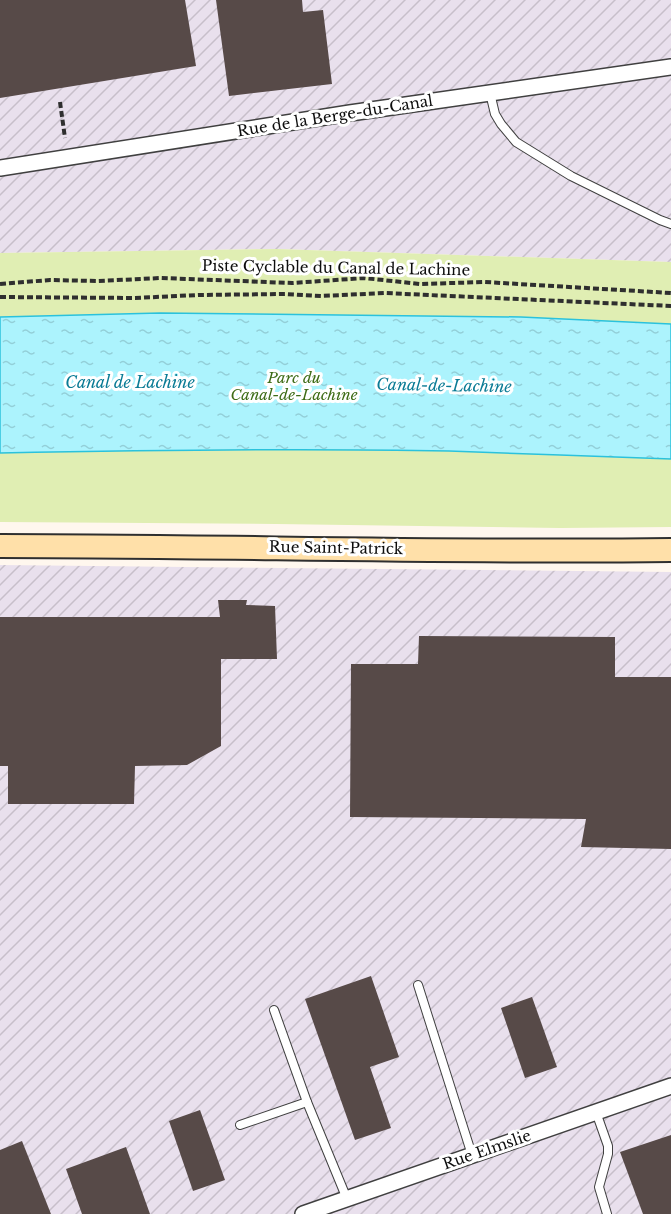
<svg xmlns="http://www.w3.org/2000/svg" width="671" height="1214" font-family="'Libre Baskerville',serif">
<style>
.industrial{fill:url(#industrial-furrows)}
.green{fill:#e0eeb3}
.water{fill:url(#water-ripples);stroke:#2bc2dc;stroke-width:1.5}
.building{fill:#574a48}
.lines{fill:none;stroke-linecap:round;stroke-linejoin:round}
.service-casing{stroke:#404040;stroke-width:10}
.minor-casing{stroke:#404040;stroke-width:18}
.secondary-casing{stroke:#2f2f2f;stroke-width:26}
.path{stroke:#2f2f2f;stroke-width:4;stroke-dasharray:6 3;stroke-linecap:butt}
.service{stroke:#fff;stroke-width:8}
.minor{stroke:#fff;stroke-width:15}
.secondary{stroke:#ffe0a9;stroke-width:22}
.labels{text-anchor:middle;stroke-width:6;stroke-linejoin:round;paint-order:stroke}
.street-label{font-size:15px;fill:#0d0d0d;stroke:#fff}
.park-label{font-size:15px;font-style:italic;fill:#3e6c17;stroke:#fff}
.water-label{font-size:16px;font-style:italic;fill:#0a7b95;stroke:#fff}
</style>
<defs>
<pattern id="industrial-furrows" width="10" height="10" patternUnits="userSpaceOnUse" patternTransform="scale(1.5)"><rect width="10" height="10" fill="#e9e0ed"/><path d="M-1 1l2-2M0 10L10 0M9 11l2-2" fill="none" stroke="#c7bfca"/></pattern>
<pattern id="water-ripples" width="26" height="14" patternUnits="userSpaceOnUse" patternTransform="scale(1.5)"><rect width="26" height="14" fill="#acf3fd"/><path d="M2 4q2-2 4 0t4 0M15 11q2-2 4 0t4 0" fill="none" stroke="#93cfd8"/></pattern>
</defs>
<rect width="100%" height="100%" fill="#fff7ee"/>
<g class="industrial">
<path d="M0,0H671V262L277,249L0,253Z"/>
<path d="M0,565L671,572V1214H0Z"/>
</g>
<path class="green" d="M277,249L671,262V527L560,528L276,524L0,522V253Z"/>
<path class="water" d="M160,313L521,317L671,324V459C597,457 523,453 449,451C299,448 150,450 0,453V317Z"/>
<g class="building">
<path d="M0,0H185L196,66L0,98Z"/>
<path d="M216,0H302L303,12L323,10L332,84L229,96Z"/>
<path d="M218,600H247L246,605L275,606L277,659H221V746L187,765L135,766L134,804H8V766H0V617H220Z"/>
<path d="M419,636L615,637V677H671V849L581,847L586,819L350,817L351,664H418Z"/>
<path d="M371,976L399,1057L370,1067L391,1128L355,1140L305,999Z"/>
<path d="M532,997L557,1067L525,1078L501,1008Z"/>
<path d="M200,1110L225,1180L193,1191L169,1121Z"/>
<path d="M671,1135V1214H643L620,1152Z"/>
<path d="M22,1141L51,1214H0V1150Z"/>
<path d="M126,1147L150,1214H82L66,1169Z"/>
</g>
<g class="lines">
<g class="service-casing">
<g id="service">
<path d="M490,93L495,114L501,124L516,142L571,176L660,220L671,224"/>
<path d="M418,985L472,1155"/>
<path d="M274,1010L307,1102L347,1199"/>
<path d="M596,1112L608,1146V1154L599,1187L607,1214"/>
<path d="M240,1125L307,1102"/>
</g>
</g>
<g class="minor-casing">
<g id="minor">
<path d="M0,168L350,113L671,67"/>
<path d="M303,1214L671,1086"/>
</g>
</g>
<g class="secondary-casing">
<path id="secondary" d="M0,546C224,546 447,553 671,550"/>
</g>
<g class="path">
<path d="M60,102L65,138"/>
<path d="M0,284L50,280L98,281L161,278L292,283L364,278L420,284L485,282L671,293"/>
<path d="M0,297L135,298L198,295L285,294L321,296L385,293L671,306"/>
</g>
<use href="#service" class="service"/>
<use href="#minor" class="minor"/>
<use href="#secondary" class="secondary"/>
</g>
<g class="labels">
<g class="street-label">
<text transform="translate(335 116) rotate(-9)" y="5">Rue de la Berge-du-Canal</text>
<text transform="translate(336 268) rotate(1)" y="5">Piste Cyclable du Canal de Lachine</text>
<text transform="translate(336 548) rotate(1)" y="5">Rue Saint-Patrick</text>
<text transform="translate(487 1150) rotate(-19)" y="5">Rue Elmslie</text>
</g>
<g class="park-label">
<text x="294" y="383">Parc du<tspan x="294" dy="17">Canal-de-Lachine</tspan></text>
</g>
<g class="water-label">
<text x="130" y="388">Canal de Lachine</text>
<text transform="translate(444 385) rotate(1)" y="6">Canal-de-Lachine</text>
</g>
</g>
</svg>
